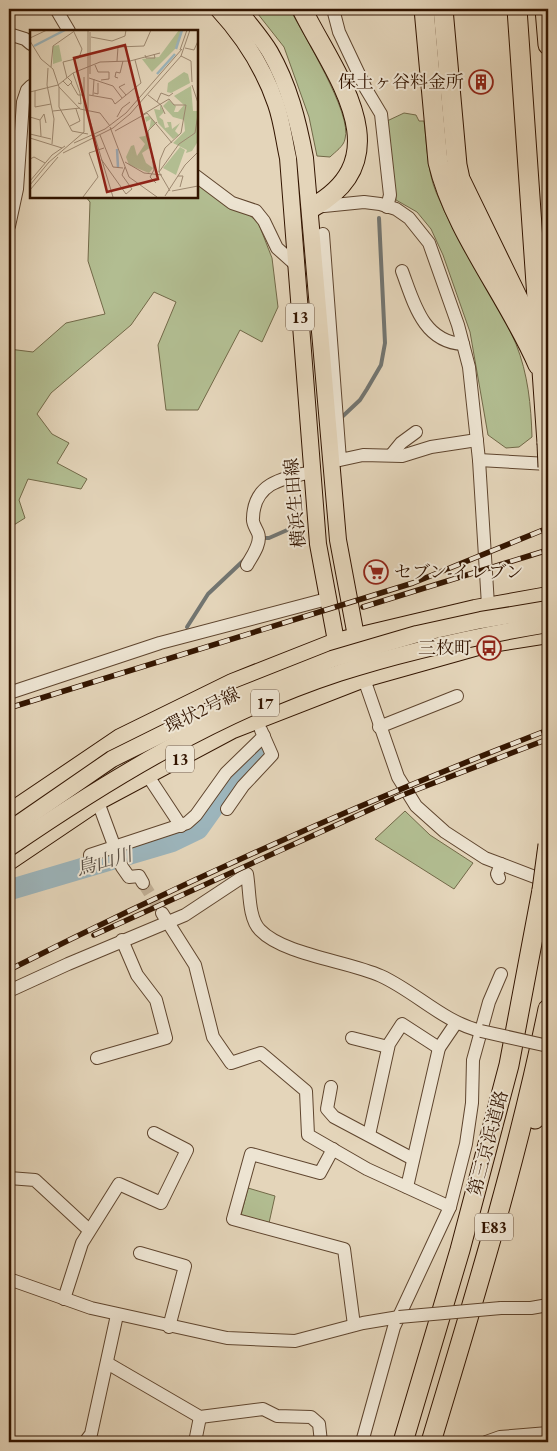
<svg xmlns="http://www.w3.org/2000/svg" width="557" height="1451" font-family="'EB Garamond','Noto Serif JP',serif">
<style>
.green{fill:#b2bd91;stroke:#726948}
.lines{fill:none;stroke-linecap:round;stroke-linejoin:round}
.stream{stroke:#727571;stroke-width:4}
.river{stroke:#9cb5bc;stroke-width:21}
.minor-tunnel{stroke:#c1af95;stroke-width:12;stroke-dasharray:12 6;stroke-linecap:butt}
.minor-casing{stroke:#5f452e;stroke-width:14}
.major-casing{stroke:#331500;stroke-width:18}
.highway-casing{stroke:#331500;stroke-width:21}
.minor{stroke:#ede4d2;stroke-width:12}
.major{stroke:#e4d5ba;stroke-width:16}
.highway{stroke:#e4d5ba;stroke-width:19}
.rail-casing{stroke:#331500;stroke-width:5.5}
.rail{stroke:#ede4d2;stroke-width:4;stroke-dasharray:11;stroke-linecap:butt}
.minor-bridge-casing{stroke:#5f452e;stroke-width:14;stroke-linecap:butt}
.major-bridge-casing{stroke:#331500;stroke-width:18;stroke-linecap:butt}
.highway-bridge-casing{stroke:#331500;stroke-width:21;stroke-linecap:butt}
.minor-bridge{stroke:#ede4d2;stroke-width:12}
.major-bridge{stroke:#e4d5ba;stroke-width:16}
.highway-bridge{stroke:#e4d5ba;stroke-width:19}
.labels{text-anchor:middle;stroke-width:4;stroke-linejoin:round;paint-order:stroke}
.shield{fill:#ede4d2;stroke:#6b533f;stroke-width:1}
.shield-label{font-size:16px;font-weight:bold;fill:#331500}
.poi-label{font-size:18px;fill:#331500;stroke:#ede4d2;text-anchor:end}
.street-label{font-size:18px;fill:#331500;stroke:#ede4d2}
.water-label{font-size:19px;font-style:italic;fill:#584d42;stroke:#ede4d2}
.inset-river{fill:none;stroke:#9cb5bc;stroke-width:2.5}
.inset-road{fill:none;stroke:#9d8870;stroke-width:1}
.view{fill:#8f2418;fill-opacity:0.15;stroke:#8f2418;stroke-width:2.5}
.inset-edge{fill:none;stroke:#331500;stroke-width:2.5}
</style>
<rect width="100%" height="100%" fill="#e4d5ba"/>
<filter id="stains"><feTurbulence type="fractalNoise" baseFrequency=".004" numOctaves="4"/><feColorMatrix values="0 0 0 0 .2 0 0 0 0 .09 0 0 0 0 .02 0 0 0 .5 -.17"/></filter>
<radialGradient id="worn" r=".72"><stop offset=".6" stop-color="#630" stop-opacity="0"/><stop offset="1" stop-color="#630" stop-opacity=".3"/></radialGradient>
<g class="green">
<path d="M254,9H290C303,35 353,114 345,139C344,146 335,152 330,157L317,156L309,117L284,47Z"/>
<path d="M404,113L416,115L419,121H424C427,144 427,170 436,192C457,245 494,291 516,344C528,374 531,405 532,437L519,447L506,448L488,435L470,332L443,255L431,229L417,212L396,200L387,121Z"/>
<path d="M196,183L226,197L258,222L272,258L278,307L262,342L240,330L198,410H166L158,345L176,302L154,292L131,325L51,393L37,414L52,434L69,443L57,463L87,479L81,489L28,479L19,500L25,518L9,528V349L33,352L66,323L105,314L88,261L90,202L85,196H196Z"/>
<path d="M405,811L430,835L473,863L454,889L375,839Z"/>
<path d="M248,1188L275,1196L269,1223L241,1215Z"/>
</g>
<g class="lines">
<g class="stream">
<path d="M343,416L360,400L367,389L381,365L385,343L379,218"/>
<path d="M261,538H269L301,524"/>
<path d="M187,627L208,594L244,560"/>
</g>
<path class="river" d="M9,890L171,842L198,829L230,784L262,751"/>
<path class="minor-tunnel" d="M143,883L162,913"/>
<g class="minor-casing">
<g id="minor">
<path d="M56,9L69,31"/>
<path d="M333,9L339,32L366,89L381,114L390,195L387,207"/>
<path d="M9,34L25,39L31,44"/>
<path d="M196,176L232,203L256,211L264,221L277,248L296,265"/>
<path d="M314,207L364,202L380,204L396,209L409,218L429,243L458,325L469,367L479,460L488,605"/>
<path d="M9,226L17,189L23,102L27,90L31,86"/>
<path d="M323,234L340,460L363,455L402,456L431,447L477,440"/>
<path d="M402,271C414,303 423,342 463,344"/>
<path d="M392,454L401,443L416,432"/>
<path d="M479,460L548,464"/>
<path d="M247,565C252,556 262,543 258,533C256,528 252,523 253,518C254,482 284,478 312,472"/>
<path d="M360,673L364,679L398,777L416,806L445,832L485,858L548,882"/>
<path d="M9,693L160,643L327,599"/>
<path d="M379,727L457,696"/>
<path d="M148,776L181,826"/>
<path d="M98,802L122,867L129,877L139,876L143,883"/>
<path d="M227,809L243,786L272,755L261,730"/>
<path d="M90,855L187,823L196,815L226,773L264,736"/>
<path d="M499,878L497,874L501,864"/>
<path d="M162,913L195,965L213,1037L231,1063L261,1053L306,1091L308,1135L367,1169L450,1207"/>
<path d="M9,991L68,964L185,915L247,874C250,890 248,918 260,930C284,955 348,961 381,976C416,992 443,1022 481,1031"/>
<path d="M352,1038L388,1047"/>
<path d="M97,1058L166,1038L156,1000L137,975L122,940"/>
<path d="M331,1087L327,1109L334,1117L413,1159"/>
<path d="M369,1135L389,1044L402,1024L439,1048"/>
<path d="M333,1149L320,1173L251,1154L233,1219L344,1249L354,1325"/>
<path d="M9,1178L35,1180L89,1230"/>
<path d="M407,1187L439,1048L456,1023"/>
<path d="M140,1253L185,1266L169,1327"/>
<path d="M9,1279L91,1308L227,1338L295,1341L363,1323L399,1317"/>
<path d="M64,1299L82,1243L119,1184L161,1203L187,1150L154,1133"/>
<path d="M501,1308H531L548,1305"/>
<path d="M107,1363L200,1417L263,1409L277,1416L311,1417L319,1424L321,1442"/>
<path d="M85,1442L91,1434L117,1315"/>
<path d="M195,1442L200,1417"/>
<path d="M362,1442L394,1327L450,1207L466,1144L472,1103L473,1060L489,1002L501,974"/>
<path d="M486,1442L500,1437L548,1433"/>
</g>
</g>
<g class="major-casing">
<g id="major">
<path d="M218,9C243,36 264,69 276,104C282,121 284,140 288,158L318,544L336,641"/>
<path d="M238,9C248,23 261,37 270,52C289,85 298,121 305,158L338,540L364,679"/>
<path d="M9,812L120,737L232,682L336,641L475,608L548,595"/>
<path d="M9,862L98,802L233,730L364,679L485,645L548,635"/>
</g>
</g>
<g class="highway-casing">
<g id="highway">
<path d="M302,9C332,71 404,156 313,207"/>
<path d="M424,9L438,162C454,231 510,299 538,365"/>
<path d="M443,9L457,165L460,179L528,319"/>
<path d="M517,9L547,443"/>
<path d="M545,9L548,45"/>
<path d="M535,1119L548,1078"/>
<path d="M403,1442L460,1250L509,1065L542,890"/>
<path d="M431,1442C474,1299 518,1156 548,1009"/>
</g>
</g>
<use href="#minor" class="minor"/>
<use href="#major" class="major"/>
<use href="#highway" class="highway"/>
<g class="rail-casing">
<g id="rail">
<path d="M363,607L548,550"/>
<path d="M9,708L413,583L548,528"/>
<path d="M94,935L400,796L548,739"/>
<path d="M9,970C185,881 364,801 548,730"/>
</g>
</g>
<use href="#rail" class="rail"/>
<g class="minor-bridge-casing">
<g id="minor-bridge">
<path d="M481,1031L548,1046"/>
<path d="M399,1317L501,1308"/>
</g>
</g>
<g class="major-bridge-casing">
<g id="major-bridge">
<path d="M9,830L112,759L241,695L332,659L417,634L481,620L548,609"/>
<path d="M9,848C111,778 220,712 339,673C407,651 477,636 548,624"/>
</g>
</g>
<g class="highway-bridge-casing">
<g id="highway-bridge">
<path d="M547,443L548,467"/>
<path d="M542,890L548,845"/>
</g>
</g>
<use href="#minor-bridge" class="minor-bridge"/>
<use href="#major-bridge" class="major-bridge"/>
<use href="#highway-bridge" class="highway-bridge"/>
</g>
<defs>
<g id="building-ring" transform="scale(1.25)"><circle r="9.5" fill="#ede4d2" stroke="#8f2418" stroke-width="1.5"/><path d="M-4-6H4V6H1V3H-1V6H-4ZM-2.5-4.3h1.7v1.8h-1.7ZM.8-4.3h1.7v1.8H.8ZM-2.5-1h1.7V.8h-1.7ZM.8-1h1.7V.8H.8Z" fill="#8f2418"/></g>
<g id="supermarket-ring" transform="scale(1.25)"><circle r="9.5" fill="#ede4d2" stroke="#8f2418" stroke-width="1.5"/><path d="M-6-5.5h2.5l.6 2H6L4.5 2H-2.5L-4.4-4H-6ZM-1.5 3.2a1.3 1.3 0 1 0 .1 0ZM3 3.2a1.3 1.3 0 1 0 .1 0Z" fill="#8f2418"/></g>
<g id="bus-ring" transform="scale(1.25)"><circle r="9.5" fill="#ede4d2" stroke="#8f2418" stroke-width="1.5"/><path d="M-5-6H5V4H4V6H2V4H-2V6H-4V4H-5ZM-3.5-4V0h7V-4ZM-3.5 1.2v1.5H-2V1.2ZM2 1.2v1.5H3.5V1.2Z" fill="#8f2418"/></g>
</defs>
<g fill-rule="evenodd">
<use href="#building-ring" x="481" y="82"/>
<use href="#supermarket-ring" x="376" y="572"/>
<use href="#bus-ring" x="489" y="648"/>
</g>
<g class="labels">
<g class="shield">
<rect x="286" y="303.5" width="28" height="27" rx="4"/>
<rect x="251" y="689.5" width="28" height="27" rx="4"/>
<rect x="166" y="745.5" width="28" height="27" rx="4"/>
<rect x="475" y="1213.5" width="38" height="27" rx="4"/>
</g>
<g class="shield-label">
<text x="300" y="323">13</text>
<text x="265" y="709">17</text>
<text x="180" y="765">13</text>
<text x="494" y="1233">E83</text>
</g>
<g class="poi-label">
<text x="464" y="88">保土ヶ谷料金所</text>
<text x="394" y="578" text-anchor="start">セブン-イレブン</text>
<text x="472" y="654">三枚町</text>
</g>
<g class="street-label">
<text transform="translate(295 503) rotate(-95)" y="6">横浜生田線</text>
<text transform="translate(202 710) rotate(-26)" y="6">環状2号線</text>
<text transform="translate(488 1143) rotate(-75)" y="6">第三京浜道路</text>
</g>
<g class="water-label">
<text transform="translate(104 861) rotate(-16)" y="7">鳥山川</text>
</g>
</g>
<g transform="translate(30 30)">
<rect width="168" height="168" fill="#e4d5ba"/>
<path d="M149,0L152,2L146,18L122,42L112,29L129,27ZM29,15L32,31L23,34V16ZM154,42L158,44L160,53L141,63L137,62L138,53ZM161,56L163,81H168L167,113L162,121L156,123L157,120L143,113L155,101L154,90L143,87L133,76L139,70L146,76L144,82H148L154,75L144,66ZM130,75L134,82L129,87L133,90L135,98L139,97L137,92H141L142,99L150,93L145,101L149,105L143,109L128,93L124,79L130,80ZM119,86L126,93L117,101L121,117L112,123L116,133L123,138L119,143L99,135L96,127L101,116L104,115L107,126L115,114L109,107L115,106L120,96L121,89L116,92L115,87ZM150,117L155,120L146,145L133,138Z" fill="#b2bd91"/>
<path class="inset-river" d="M4,16L35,0M146,19L152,0M127,44L145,24M87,119L88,137"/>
<path class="inset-road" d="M58,0V84L83,167M61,7L82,11L95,6L96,0M0,8L17,0M0,11L11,29L23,39L29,57L50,79L70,83L80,96M155,18L164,20L168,11M150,20L157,0M115,25L116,28H125L124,24M151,26L161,31L162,52M87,31L88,17L114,16L121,0M65,35L68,42H79V49L71,50M21,37L23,16L43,2M18,38L17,55L24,89L22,114M43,43L50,63L51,74L48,73M60,44V2M37,48L33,32L49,28L52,19L43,0M59,48L83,56L92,68M88,48L85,47L86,42L90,43L93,31M33,51L38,56L42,52L38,48M41,53L48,65H54M95,54L89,57L96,65M162,55L168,73M29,57V77L42,101L58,104M5,61V77L21,74M0,62L28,55L43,43L70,32L100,31L130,23M64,63L68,64V53M59,65L82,69L85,74L111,53L105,30M63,65L64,49M118,65L131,75L135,84M127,72L131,63L139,66L143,63M23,81L50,78M112,85L139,69L144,75H156L151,103L135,118L130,130L129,142L140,161M0,87L10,90L11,106M87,87L92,78L100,72M10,90L14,84L16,93M40,96L50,91L46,79M80,97L99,147L127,167M85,101L117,83L142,113M0,104L21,109M70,105L83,137L93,138M0,108L32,118M44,113L75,99L96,83L152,19M33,123L83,98L100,84L151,26L160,0M0,129L4,127L15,133M71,129L96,164L102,159L92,145L95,137M95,132L114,143L132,145M18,133L54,102V47M129,142L149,114L165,103L168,84M148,146H153L150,157M0,151L22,125L35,116M126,153L120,147L124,140L118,101L127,92M0,155L19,132M0,160L28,127M142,161L168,156M135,166L155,135L168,122M53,167L68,147L59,123L74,118"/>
<path class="view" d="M95,15L128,149L77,162L44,28Z"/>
<rect width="168" height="168" class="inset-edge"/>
</g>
<rect width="557" height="1451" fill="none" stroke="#e4d5ba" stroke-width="30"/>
<rect x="10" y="10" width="537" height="1431" fill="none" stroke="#331500" stroke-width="2.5"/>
<rect x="15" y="15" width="527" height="1421" fill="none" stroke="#331500"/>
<rect width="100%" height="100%" filter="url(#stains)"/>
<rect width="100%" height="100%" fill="url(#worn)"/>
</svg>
